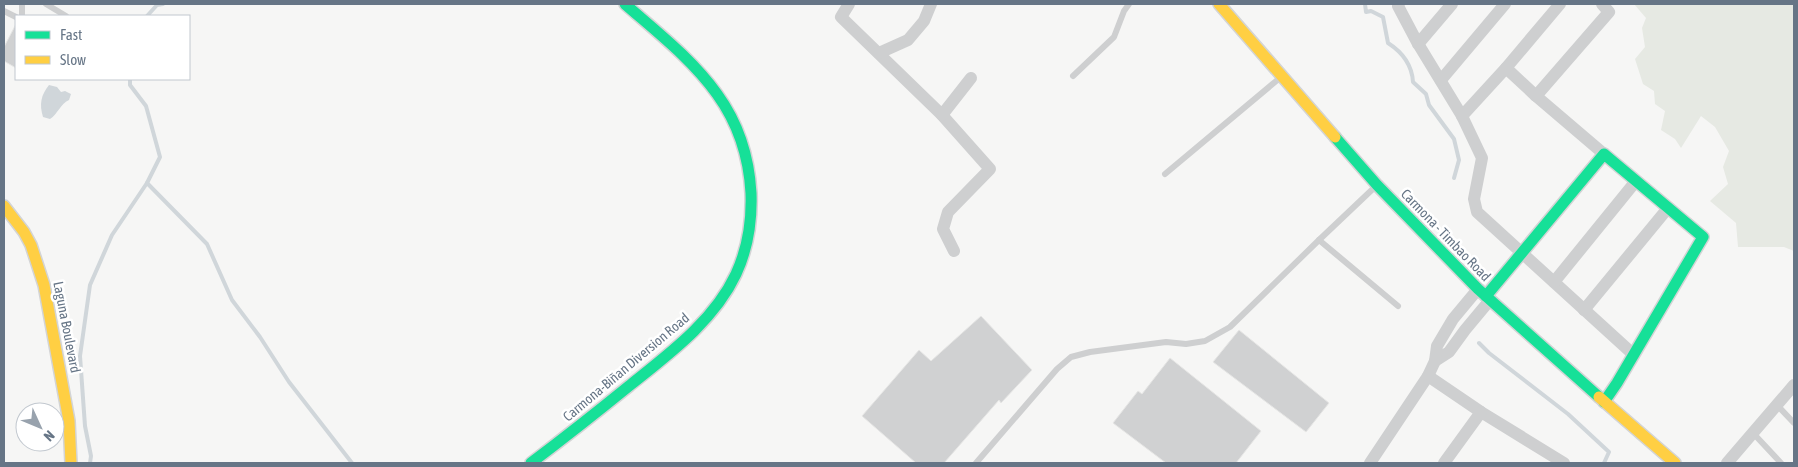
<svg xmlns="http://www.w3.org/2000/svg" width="1798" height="467" font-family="'Asap Condensed',sans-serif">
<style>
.green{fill:#e6e9e3}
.water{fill:#d0d6da}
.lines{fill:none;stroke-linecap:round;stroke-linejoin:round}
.stream{stroke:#d0d6da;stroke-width:4}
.building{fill:#d0d1d2;stroke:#e6e6e5}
.fast-casing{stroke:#d3d4d5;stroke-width:14}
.slow-casing{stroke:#d3d4d5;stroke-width:14}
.lane{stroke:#cecfd0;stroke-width:6}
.street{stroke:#cecfd0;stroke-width:12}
.fast{stroke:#16e098;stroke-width:11}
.slow{stroke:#ffcf43;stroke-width:11}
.labels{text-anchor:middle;stroke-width:5;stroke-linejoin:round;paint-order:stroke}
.street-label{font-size:14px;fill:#667586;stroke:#fff}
</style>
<rect width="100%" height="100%" fill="#f6f6f5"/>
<path class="green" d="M1634,4H1794V251L1784,247H1738L1736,223L1710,201L1728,184L1723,167L1729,151L1715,127L1701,116L1681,148L1675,139L1661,130L1665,111L1655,104L1654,91L1643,84L1635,59L1645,47L1642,28L1646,18Z"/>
<path class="water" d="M49,85L57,87L61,92L65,91L71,94L69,100C60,104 58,114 50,119L43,117C39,104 41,95 49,85Z"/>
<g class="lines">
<g class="stream">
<path d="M1365,4L1366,12L1371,11L1383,17L1388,43C1402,52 1412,65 1413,82L1426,94L1429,105L1454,139L1459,160L1454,178"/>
<path d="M147,16L157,5L163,4"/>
<path d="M147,183L207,244L232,300L260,337L289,382L352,463"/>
<path d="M1479,343L1489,353L1568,414L1609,452L1604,463"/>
<path d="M90,463L91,456L85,426L80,356L90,285L112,235L147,183L160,157L146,106L130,85V79"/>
</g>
</g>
<g class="building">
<path d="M16,24V68L4,61V47Z"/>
<path d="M981,316L1032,370L1001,403L999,400L944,463H916L862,416L919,350L931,361Z"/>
<path d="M1239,330L1329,403L1306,432L1213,362Z"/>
<path d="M1170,358L1261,431L1236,463H1166L1113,423L1138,391L1142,394Z"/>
</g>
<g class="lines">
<g class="fast-casing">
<g id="fast">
<path d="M1335,137L1377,185L1478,289L1599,397"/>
<path d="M1486,296L1604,154L1703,237L1617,383L1604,402"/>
<path d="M531,463C564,438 597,412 629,386C669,354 714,321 736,274C748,248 752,221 751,193C749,157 738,123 717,94C692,59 657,32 625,4"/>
</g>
</g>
<g class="slow-casing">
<g id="slow">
<path d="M1219,4L1335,137"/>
<path d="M4,206L24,232L31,245L44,285L69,421L71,463"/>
<path d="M1599,397L1675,463"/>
</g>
</g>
<g class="lane">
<path d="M22,4V16"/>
<path d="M46,4L66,16"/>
<path d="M4,11L16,17"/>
<path d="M1073,76L1114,37L1124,11L1129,4"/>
<path d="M1165,174L1281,77"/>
<path d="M1319,240L1398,306"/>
<path d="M1778,406L1794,423"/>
<path d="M1753,433L1781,463"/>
<path d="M976,463L1057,369L1071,357L1090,352L1166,342L1186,344L1205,341L1230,327L1319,240L1377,185"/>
</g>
<g class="street">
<path d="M849,4L841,17L942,115L990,169L948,212L943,229L954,251"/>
<path d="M1399,4L1398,6L1417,42L1462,116L1482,158L1474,199L1477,212L1634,355"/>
<path d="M1418,44L1452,4"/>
<path d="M879,53L908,40L924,21L931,4"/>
<path d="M1506,68L1536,96L1604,154"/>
<path d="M1441,80L1505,4"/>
<path d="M1536,96L1609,12L1602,4"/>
<path d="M942,115L971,78"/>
<path d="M1462,116L1506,68L1560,4"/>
<path d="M1554,282L1636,181"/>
<path d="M1584,310L1668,208"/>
<path d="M1435,361L1449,352L1465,330L1490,300"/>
<path d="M1428,376L1481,412L1564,463"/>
<path d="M1370,463L1428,376L1435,361L1437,346L1453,319L1478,289"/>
<path d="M1444,463L1481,412"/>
<path d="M1727,463L1794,385"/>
</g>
<use href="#fast" class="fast"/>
<use href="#slow" class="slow"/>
</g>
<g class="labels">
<g class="street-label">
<text transform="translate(1446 235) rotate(46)" y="5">Carmona - Timbao Road</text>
<text transform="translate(67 327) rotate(79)" y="5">Laguna Boulevard</text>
<text transform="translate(626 367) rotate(-40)" y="5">Carmona-Biñan Diversion Road</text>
</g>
</g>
<rect width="1798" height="467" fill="none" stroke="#667586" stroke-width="10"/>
<rect x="15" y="15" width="175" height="65" fill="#ffffff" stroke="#c2c8cf"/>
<rect x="25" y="31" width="25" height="8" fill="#16e098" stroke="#c2c8cf"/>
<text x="60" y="40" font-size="15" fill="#667586">Fast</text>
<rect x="25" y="56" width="25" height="8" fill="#ffcf43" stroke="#c2c8cf"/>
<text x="60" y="65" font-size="15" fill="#667586">Slow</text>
<g transform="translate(40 427) rotate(134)"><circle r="24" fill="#ffffff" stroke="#c2c8cf"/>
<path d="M0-4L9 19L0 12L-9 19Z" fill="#98a2ad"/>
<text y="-8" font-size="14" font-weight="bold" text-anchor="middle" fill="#667586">N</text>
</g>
</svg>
